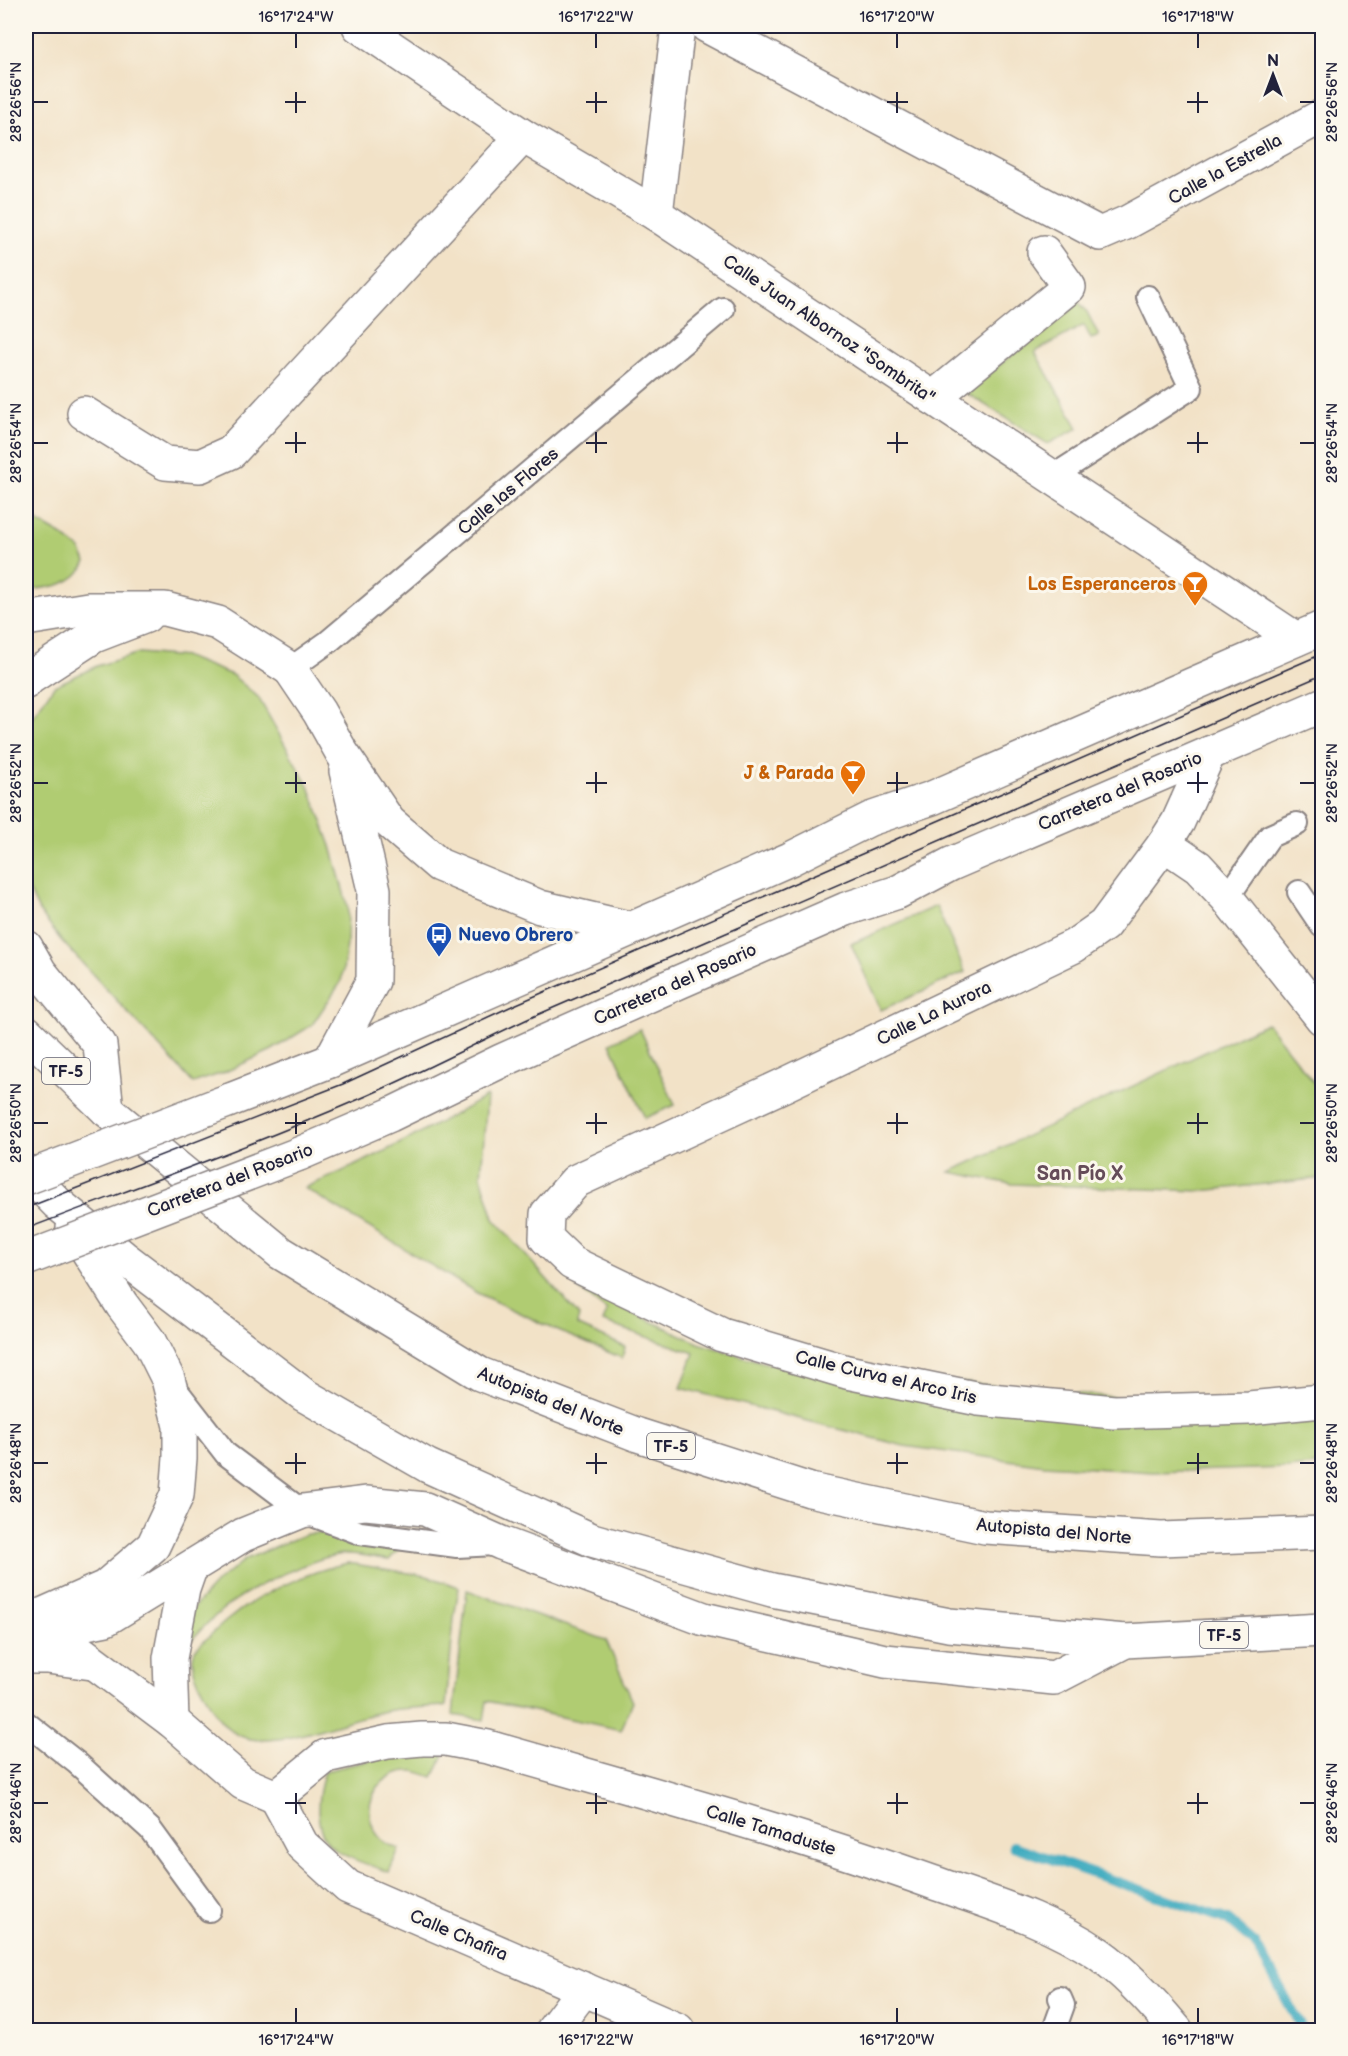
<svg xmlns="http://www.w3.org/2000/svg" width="1348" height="2056" font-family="'Balsamiq Sans',sans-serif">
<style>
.green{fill:#b0cc72;stroke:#697756;stroke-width:1.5}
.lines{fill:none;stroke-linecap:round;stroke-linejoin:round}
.stream{stroke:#41acc0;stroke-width:10}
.lane-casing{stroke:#8a8281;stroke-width:26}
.street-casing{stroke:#8a8281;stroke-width:36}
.secondary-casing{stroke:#8a8281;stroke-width:36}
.highway-casing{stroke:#8a8281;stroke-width:36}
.lane{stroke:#fff;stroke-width:22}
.street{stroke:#fff;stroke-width:33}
.secondary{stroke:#fff;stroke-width:33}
.highway{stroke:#fff;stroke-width:33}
.tram{stroke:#22223b;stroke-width:1.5}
.secondary-bridge-casing{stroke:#8a8281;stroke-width:36;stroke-linecap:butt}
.secondary-bridge{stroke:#fff;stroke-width:33}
.ticks{fill:none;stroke:#22223b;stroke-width:2}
.labels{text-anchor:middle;stroke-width:6;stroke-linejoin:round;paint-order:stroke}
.shield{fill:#fbf7ec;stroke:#636270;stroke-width:1.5}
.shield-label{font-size:16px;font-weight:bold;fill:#22223b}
.street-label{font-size:18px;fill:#22223b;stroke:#fbf7ec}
.food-label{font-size:18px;font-weight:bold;fill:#c56008;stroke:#fbf7ec;text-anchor:end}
.transit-label{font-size:18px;font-weight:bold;fill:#164399;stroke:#fbf7ec;text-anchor:start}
.neighbourhood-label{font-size:20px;font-weight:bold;fill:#654c59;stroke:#fbf7ec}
.neatline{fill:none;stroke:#22223b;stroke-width:2}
.ticks-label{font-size:15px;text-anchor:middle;fill:#22223b}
</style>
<rect width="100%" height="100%" fill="#fbf7ec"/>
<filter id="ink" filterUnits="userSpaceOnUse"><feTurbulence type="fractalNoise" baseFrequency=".0167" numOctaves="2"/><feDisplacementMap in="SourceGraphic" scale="12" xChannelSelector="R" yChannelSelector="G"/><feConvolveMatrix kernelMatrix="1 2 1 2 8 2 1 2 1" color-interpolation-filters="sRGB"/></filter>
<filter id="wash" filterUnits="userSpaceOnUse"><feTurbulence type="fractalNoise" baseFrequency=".008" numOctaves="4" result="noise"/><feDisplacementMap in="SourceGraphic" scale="24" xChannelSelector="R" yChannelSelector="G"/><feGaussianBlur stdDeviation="1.35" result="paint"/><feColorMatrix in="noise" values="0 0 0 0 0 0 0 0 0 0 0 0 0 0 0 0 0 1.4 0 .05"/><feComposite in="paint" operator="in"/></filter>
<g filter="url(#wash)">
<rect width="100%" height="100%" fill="#f2e2c7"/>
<g class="green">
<path d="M1077,300L1087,312L1099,336L1091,339L1084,325L1035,352L1078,428L1048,444L966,393Z"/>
<path d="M26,515L61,535L80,549L86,562C75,586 50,588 26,590Z"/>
<path d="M139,653L186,657L232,675L258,697L310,789L331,846L348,908L347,945L341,982L312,1025L272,1050L223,1073L193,1083L60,939L39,911L26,884V725L54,686L97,666Z"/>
<path d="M936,906L965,972L881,1010L851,944Z"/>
<path d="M1267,1023L1322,1093V1178L1201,1191L1012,1184L950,1172Z"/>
<path d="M640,1029L675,1105L645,1118L610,1043Z"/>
<path d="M487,1096L481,1176L494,1219L579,1316L577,1325L625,1347L622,1358L556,1330L477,1293L304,1188C367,1162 428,1130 487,1096Z"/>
<path d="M575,1286L701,1344L769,1364L1322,1417V1464L1290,1468L1153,1472L1045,1465L904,1446L681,1388L694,1353L603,1322L607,1311Z"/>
<path d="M323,1533L357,1544L399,1549L389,1560C376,1558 362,1554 348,1554C317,1554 246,1590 222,1610C210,1620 200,1631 189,1642L192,1609L218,1581L246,1559L306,1534Z"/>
<path d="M348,1563L427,1576L459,1587L454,1618L446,1706C428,1707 409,1707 391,1710C351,1716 281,1750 243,1737C224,1731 212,1709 204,1693C197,1681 189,1663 195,1650C206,1639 217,1628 230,1618C260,1593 310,1571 348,1563Z"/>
<path d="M467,1590L606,1640L633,1702L621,1730L487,1701L484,1720L453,1715Z"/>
<path d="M444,1755L433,1777C426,1775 417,1770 410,1771C374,1772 356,1814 382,1840C387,1844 394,1847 399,1849L389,1872C373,1866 350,1860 336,1850C311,1833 317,1795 325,1771L389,1756Z"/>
</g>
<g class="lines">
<path class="stream" d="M1013,1846L1228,1920L1255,1943L1303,2030"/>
</g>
</g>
<g filter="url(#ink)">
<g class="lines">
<g class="lane-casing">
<g id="lane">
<path d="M1052,477L1191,388L1148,297"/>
<path d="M290,669L328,642L723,309"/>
<path d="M1299,892L1322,926"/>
<path d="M1227,898L1270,836L1297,824"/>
<path d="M174,1387L226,1454L302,1511L360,1533L457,1546L495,1544"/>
<path d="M26,1723L77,1763L150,1829L209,1910"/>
<path d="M1054,2030L1063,2005L1060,1998"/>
</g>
</g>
<g class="street-casing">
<g id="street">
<path d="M359,26L523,136L656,214L1296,639"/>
<path d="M707,26L1100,234L1128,222L1322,116"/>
<path d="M656,214L678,26"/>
<path d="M933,398L1069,287L1044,252"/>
<path d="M84,413L165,463L200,466L231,452L523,136"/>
<path d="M1209,753L1178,822L1164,844L1104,925L1074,946L784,1085L576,1181L547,1214L546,1238L572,1263L722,1335L847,1372L979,1399L1114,1412L1249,1408L1322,1401"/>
<path d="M1164,844L1198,867L1227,898L1322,1018"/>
<path d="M33,1619L51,1630L172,1721L243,1783L276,1797"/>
<path d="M26,1657H47L92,1663"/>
<path d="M276,1797L326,1756L388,1742L422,1739H446L488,1747C637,1790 787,1830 932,1882C988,1902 1050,1920 1099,1954C1126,1973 1155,2005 1176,2030"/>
<path d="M276,1797L302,1845L348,1887L678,2030"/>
<path d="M553,2030L584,1989"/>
</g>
</g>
<g class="secondary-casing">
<g id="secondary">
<path d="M290,669L319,712L342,753L389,822L439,865L540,907L629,928"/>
<path d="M330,1061L373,981L374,890L346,771"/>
<path d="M230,1100L330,1061L790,859L870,819L932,798L1322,628"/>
<path d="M299,1154L390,1115L501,1061L679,982L846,909L898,892L951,864L1322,705"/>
</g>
</g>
<g class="highway-casing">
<g id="highway">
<path d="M26,619L88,609H165L218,623L290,669"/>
<path d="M26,682L28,679L94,636L146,616"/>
<path d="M26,947L40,972L100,1045L107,1110"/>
<path d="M26,1032L107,1110L281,1253L480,1374L638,1435L810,1490L985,1527L1161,1539L1322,1533"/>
<path d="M26,1171L57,1203L123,1257L304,1395L428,1466L592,1540L772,1590L949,1625L1125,1641L1322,1630"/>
<path d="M28,1621L105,1587L153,1546L177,1495L180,1458V1426L168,1379L149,1341L122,1305L73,1228"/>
<path d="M26,1632L51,1630L106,1619L243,1535L302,1511L366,1503L425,1509L501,1543L704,1619L885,1661L1054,1678L1125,1641"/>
<path d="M172,1721L170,1658L183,1589L190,1569"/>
</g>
</g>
<use href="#lane" class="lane"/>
<use href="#street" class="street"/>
<use href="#secondary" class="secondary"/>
<use href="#highway" class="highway"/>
<g class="tram">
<path d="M26,1208L343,1084L512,1006L1322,654"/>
<path d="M26,1229C136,1187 248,1147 357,1100C416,1075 472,1045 530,1018L1322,675"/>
</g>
<g class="secondary-bridge-casing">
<g id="secondary-bridge">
<path d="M26,1178L230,1100"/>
<path d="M26,1259L299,1154"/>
</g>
</g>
<use href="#secondary-bridge" class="secondary-bridge"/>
</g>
</g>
<path class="ticks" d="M296,33V48M596,33V48M897,33V48M1198,33V48M296,92V113M596,92V113M897,92V113M1198,92V113M33,102H48M285,102H306M586,102H607M887,102H908M1187,102H1208M1300,102H1315M296,432V453M596,432V453M897,432V453M1198,432V453M33,443H48M285,443H306M586,443H607M887,443H908M1187,443H1208M1300,443H1315M296,772V793M596,772V793M897,772V793M1198,772V793M33,783H48M285,783H306M586,783H607M887,783H908M1187,783H1208M1300,783H1315M296,1113V1134M596,1113V1134M897,1113V1134M1198,1113V1134M33,1123H48M285,1123H306M586,1123H607M887,1123H908M1187,1123H1208M1300,1123H1315M296,1453V1474M596,1453V1474M897,1453V1474M1198,1453V1474M33,1463H48M285,1463H306M586,1463H607M887,1463H908M1187,1463H1208M1300,1463H1315M296,1793V1814M596,1793V1814M897,1793V1814M1198,1793V1814M33,1803H48M285,1803H306M586,1803H607M887,1803H908M1187,1803H1208M1300,1803H1315M296,2008V2023M596,2008V2023M897,2008V2023M1198,2008V2023"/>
<defs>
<g id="bar-pin" transform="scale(1.35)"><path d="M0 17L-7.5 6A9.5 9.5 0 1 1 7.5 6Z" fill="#e8710a" stroke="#fbf7ec"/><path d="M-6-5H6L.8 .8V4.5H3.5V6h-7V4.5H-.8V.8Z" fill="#fff"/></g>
<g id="bus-pin" transform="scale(1.35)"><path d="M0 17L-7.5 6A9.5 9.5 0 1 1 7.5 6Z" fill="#1a4fb4" stroke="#fbf7ec"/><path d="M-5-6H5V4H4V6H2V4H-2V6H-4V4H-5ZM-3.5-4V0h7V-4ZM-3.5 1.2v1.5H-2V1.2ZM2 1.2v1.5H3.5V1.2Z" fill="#fff"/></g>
</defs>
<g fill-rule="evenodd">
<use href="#bar-pin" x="1195" y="584"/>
<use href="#bar-pin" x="853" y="773"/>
<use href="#bus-pin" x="439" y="935"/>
</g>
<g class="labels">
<g class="shield">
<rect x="42" y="1058" width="48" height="26" rx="4.5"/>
<rect x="647" y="1433" width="48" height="26" rx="4.5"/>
<rect x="1200" y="1622" width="48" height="26" rx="4.5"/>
</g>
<g class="shield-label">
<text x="66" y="1077">TF-5</text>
<text x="671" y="1452">TF-5</text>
<text x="1224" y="1641">TF-5</text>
</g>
<g class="street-label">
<text transform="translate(1225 169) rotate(-29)" y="6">Calle la Estrella</text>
<text transform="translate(829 329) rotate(34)" y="6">Calle Juan Albornoz "Sombrita"</text>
<text transform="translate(508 491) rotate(-40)" y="6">Calle las Flores</text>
<text transform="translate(1120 791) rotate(-23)" y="6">Carretera del Rosario</text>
<text transform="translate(675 984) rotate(-24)" y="6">Carretera del Rosario</text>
<text transform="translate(934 1013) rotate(-26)" y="6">Calle La Aurora</text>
<text transform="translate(230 1180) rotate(-21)" y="6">Carretera del Rosario</text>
<text transform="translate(886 1377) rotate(13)" y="6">Calle Curva el Arco Iris</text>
<text transform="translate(551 1401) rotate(22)" y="6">Autopista del Norte</text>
<text transform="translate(1054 1531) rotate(5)" y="6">Autopista del Norte</text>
<text transform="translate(771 1830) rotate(17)" y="6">Calle Tamaduste</text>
<text transform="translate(459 1935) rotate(23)" y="6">Calle Chafira</text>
</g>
<g class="food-label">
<text x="1176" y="590">Los Esperanceros</text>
<text x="834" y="779">J &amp; Parada</text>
</g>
<g class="transit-label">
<text x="458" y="941">Nuevo Obrero</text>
</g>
<g class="neighbourhood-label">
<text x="1080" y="1180">San Pío X</text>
</g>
</g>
<rect width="1348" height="2056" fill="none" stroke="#fbf7ec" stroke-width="66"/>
<g transform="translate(1273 75)" stroke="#fbf7ec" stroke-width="4.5" paint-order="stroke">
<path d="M0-4.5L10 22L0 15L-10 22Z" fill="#22223b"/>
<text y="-9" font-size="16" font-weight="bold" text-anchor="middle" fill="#22223b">N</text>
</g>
<rect x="33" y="33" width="1282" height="1990" class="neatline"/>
<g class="ticks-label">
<text x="296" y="22">16°17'24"W</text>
<text x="596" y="22">16°17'22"W</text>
<text x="897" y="22">16°17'20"W</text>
<text x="1198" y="22">16°17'18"W</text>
<text transform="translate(16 102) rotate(-90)" y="5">28°26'56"N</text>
<text transform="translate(1332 102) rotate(-90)" y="5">28°26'56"N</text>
<text transform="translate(16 443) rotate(-90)" y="5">28°26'54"N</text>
<text transform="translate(1332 443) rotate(-90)" y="5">28°26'54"N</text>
<text transform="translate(16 783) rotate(-90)" y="5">28°26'52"N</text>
<text transform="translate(1332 783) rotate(-90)" y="5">28°26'52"N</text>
<text transform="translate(16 1123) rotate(-90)" y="5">28°26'50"N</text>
<text transform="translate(1332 1123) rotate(-90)" y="5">28°26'50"N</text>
<text transform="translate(16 1463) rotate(-90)" y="5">28°26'48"N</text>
<text transform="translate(1332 1463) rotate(-90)" y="5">28°26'48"N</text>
<text transform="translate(16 1803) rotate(-90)" y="5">28°26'46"N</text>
<text transform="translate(1332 1803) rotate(-90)" y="5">28°26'46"N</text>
<text x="296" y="2045">16°17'24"W</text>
<text x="596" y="2045">16°17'22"W</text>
<text x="897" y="2045">16°17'20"W</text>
<text x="1198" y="2045">16°17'18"W</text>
</g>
</svg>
